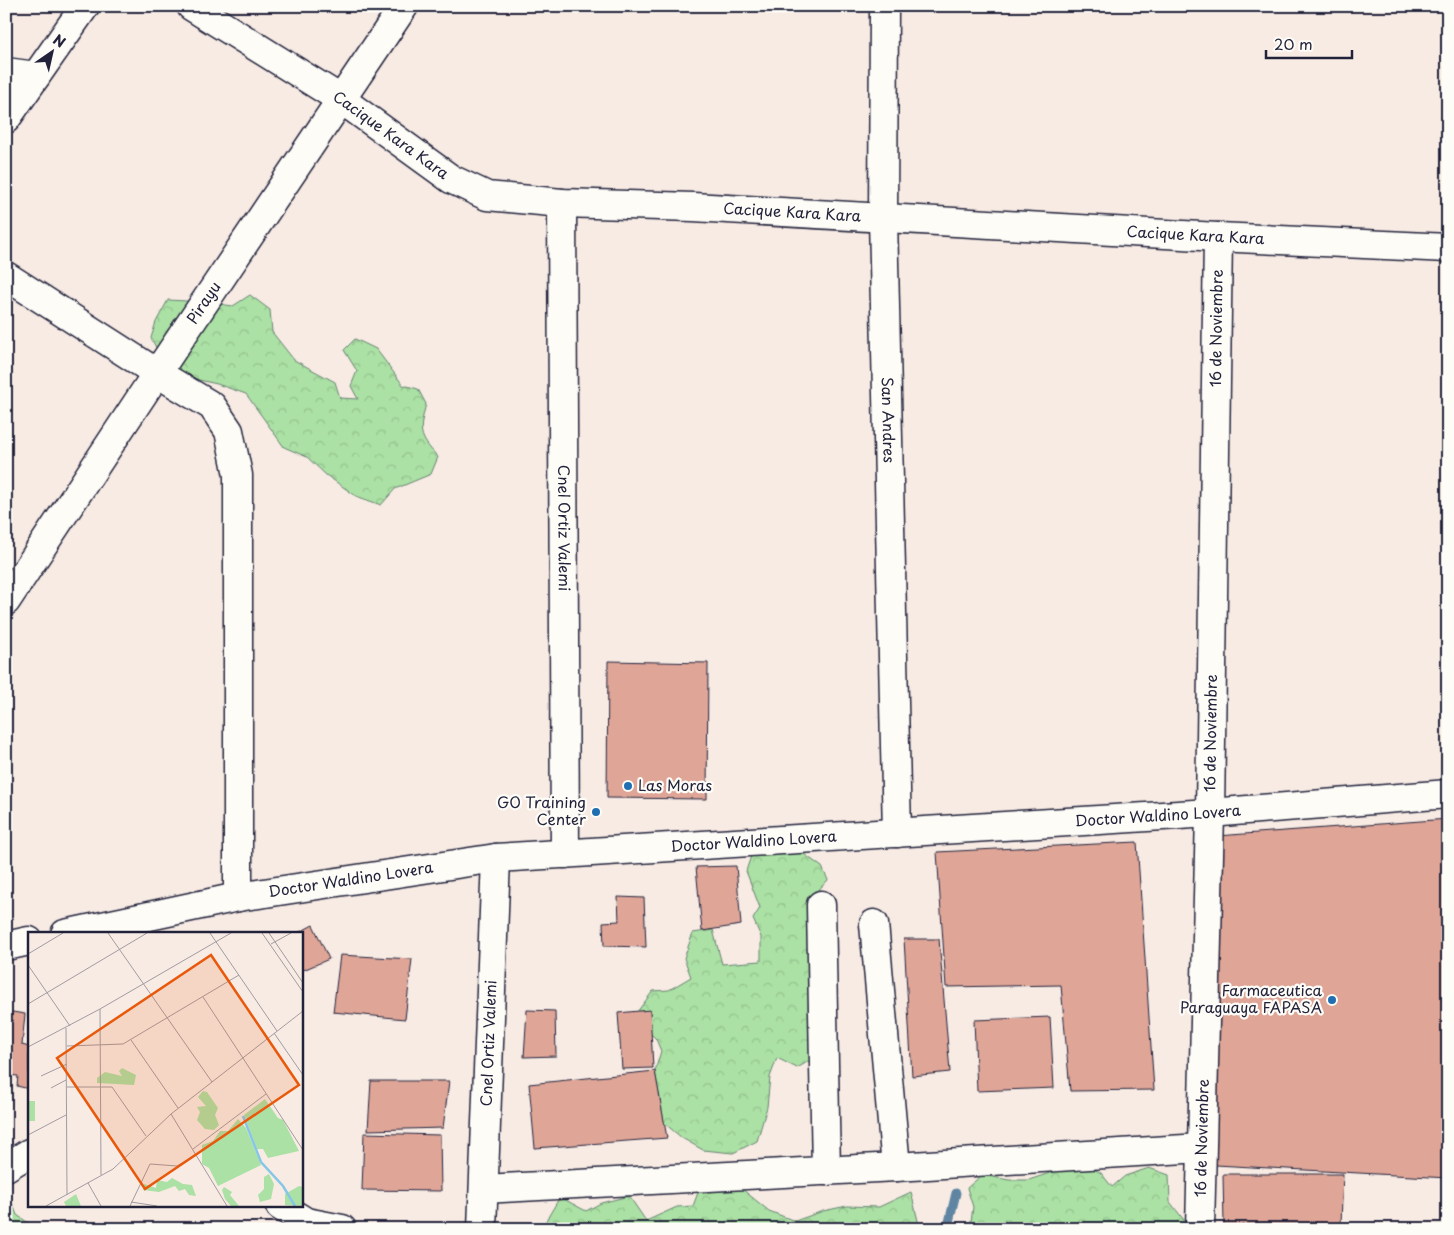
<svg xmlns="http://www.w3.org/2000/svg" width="1454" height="1235" font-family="'Playpen Sans',sans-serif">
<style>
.forest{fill:url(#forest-crowns);stroke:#668270}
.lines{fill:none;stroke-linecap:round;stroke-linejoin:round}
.stream{stroke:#5e85a2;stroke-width:9}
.building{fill:#dfa698;stroke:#22223b}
.minor-casing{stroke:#22223b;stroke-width:31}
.major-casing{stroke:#22223b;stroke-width:31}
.minor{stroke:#fdfcf7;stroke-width:28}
.major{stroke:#fdfcf7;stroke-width:28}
.poi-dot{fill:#1f6fb2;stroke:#fdfcf7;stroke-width:2}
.labels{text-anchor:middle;stroke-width:4.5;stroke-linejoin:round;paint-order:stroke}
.street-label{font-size:15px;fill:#22223b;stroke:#fdfcf7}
.poi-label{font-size:15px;fill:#22223b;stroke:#fdfcf7;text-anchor:end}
.inset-river{fill:none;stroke:#86c7e7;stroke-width:2.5}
.inset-road{fill:none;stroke:#a29ba0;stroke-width:1}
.view{fill:#e8590c;fill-opacity:0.15;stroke:#e8590c;stroke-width:2.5}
.inset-edge{fill:none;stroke:#22223b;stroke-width:2.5}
</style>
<defs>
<pattern id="forest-crowns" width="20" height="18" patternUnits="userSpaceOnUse" patternTransform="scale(1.25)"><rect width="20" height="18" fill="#abe1a4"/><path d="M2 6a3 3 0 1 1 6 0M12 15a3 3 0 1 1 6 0" fill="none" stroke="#93c18e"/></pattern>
</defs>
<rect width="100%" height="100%" fill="#f7ebe4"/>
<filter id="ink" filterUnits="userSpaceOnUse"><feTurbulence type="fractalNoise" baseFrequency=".02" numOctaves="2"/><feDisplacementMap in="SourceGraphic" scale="10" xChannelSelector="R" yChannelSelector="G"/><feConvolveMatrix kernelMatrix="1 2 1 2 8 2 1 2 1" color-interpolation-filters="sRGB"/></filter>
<g filter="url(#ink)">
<g class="forest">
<path d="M250,295L270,310L272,332L294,360L335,382L340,398L358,399L351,386L357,371L344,350L355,339L376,349L403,385L418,389L426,404C419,431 418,436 438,457L431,474L395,489L381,505L356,496L326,475L307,457L284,447L246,394L217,384L176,375L160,355L151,338L156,322L168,300L205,302L233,306Z"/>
<path d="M801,852L822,867L828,880L807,902L819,913L818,1056L797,1068L777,1058L770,1077L767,1107L757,1141L733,1153L703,1150L682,1138L664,1123L655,1071L661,1051L656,1039L639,1022L637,1012L653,991L669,990L691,977L684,958L693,933L713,930L722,964L761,961V937L753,919L760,908L746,871L752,853Z"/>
<path d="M1082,1162L1101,1173L1112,1187L1125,1176L1149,1168L1169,1175L1170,1202L1184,1220L1186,1229H970L973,1207L967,1188L982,1175L1009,1180H1029Z"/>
<path d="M737,1185L769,1211L795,1221L823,1211L847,1206L879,1207L911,1192L920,1229H541L560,1197L586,1211L601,1203L629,1196L646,1221L677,1207L693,1206L699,1190Z"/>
<path d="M10,1198L17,1215L37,1229H6V1201Z"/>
</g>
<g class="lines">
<path class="stream" d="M945,1229L949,1222L956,1193"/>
</g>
<g class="building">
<path d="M608,661L708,663L707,799L607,798Z"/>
<path d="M1448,819V1178L1216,1165L1217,836Z"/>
<path d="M1137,842L1154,1090L1070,1091L1061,985L946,987L937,852Z"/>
<path d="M736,866L741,925L702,931L696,867Z"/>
<path d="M618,897L644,898L646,947L604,946L603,922L619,921Z"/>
<path d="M313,925L329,959L301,971V934H296Z"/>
<path d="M904,939H939L950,1072L912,1076Z"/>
<path d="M340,955L412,959L405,1019L333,1012Z"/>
<path d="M527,1010L555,1011L556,1056L524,1057Z"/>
<path d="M650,1010L653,1068L622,1069L618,1013Z"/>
<path d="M6,1011L25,1014L22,1045L29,1047V1089L17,1086L18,1076L6,1075Z"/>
<path d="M1050,1017L1054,1088L977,1091L974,1020Z"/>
<path d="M655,1071L667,1138L535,1148L529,1084Z"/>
<path d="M371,1081H449L443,1128L368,1130Z"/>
<path d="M364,1133L440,1135L441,1191L362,1190Z"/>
<path d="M1223,1174H1343L1341,1224L1224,1225Z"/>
</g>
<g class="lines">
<g class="minor-casing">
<g id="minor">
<path id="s1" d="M191,6L342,100L451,179L487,196L562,203L693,207L1218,237L1448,248"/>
<path id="s2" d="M884,6L883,218L897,833"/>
<path d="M6,72L36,76"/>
<path d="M6,119L85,6"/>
<path id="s3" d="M562,203L565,854"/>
<path d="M6,276L157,373L212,406L229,431L238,475V897"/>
<path id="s4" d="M6,601L157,373L404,6"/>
<path d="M821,905L826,1171"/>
<path d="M874,924L896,1167"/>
<path d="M6,1167L29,1153"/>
<path d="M484,1189L896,1167L1201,1148"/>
<path d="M280,1206L306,1222L342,1229"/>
<path id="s5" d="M482,1229L496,858"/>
<path id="s6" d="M1200,1229L1210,813L1218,237"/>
</g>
</g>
<g class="major-casing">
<g id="major">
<path id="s7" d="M65,934L238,897L496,858L1210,813L1448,794"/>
<path d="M6,946L29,941"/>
</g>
</g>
<use href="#minor" class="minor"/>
<use href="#major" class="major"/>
</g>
</g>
<g class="poi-dot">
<circle cx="628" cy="786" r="5"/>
<circle cx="596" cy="812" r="5"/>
<circle cx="1332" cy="1000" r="5"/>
</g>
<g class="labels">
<g class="street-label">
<text dy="5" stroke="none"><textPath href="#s1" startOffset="238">Cacique Kara Kara</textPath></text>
<text dy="5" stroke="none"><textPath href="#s1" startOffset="658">Cacique Kara Kara</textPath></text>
<text dy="5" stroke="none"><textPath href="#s1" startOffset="1062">Cacique Kara Kara</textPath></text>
<text dy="5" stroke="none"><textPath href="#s4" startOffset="358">Pirayu</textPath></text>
<text dy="5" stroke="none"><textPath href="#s6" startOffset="901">16 de Noviembre</textPath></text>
<text dy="5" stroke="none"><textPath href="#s2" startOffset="414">San Andres</textPath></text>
<text dy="5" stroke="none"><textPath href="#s3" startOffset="325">Cnel Ortiz Valemi</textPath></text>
<text dy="5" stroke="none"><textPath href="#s6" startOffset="496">16 de Noviembre</textPath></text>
<text dy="5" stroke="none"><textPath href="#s7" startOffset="1101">Doctor Waldino Lovera</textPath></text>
<text dy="5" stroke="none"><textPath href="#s7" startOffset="696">Doctor Waldino Lovera</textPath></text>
<text dy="5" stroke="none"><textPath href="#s7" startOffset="291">Doctor Waldino Lovera</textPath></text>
<text dy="5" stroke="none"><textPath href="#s5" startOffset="186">Cnel Ortiz Valemi</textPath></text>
<text dy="5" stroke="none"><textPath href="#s6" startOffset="91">16 de Noviembre</textPath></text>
</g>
<g class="poi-label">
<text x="638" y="791" text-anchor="start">Las Moras</text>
<text x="586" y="808">GO Training<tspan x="586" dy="17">Center</tspan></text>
<text x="1322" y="996">Farmaceutica<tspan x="1322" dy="17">Paraguaya FAPASA</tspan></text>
</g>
</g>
<g transform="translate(28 932)">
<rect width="275" height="275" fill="#f7ebe4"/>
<path d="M0,169H7V189H0Z" fill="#abe1a4"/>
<path d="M94,136L108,143L106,153L69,151V146L77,140L94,144L91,139ZM175,159L179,160L190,176L187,183L191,193L186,198L177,197L169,188L172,180L169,175L178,174L170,165ZM237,167L250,186L255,188L271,219L240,226L235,217H229L216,183ZM210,187L218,196L233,233L190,254L181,236L174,232V213L185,209L192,199H200ZM241,242L246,252L243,267L232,270L230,263L236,257V245ZM144,246L155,252L164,253L168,264L161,263L157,257L151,259L147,254L131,260L115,258L116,252L128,256L129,248L139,250ZM271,254L275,255V274L257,273V262ZM196,255L204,260L202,263L211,274H203L197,267L194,258ZM48,262L53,274H38L36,270Z" fill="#abe1a4"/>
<path class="inset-river" d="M215,184L233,230L255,254L267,274"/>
<path class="inset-road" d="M80,1L184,150M182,1L249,99M234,1L275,60M241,1L275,51M243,12L263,1M0,22L35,1M0,33L42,94M175,65L275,218M0,72L119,1M72,77L73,243M38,96L39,263M246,101L275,143M103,108L150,176M39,114L95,112L211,43M0,115L72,77L203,1M13,144L39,132M39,155H84L118,204M23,156L38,148M143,182L199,274M0,203L38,183M165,217L238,162M60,251L73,274M103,270L129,274M18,274L85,237L143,182L275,79M102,274L122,232L149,234L168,223"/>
<path class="view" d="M183,23L271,153L117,257L29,126Z"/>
<rect width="275" height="275" class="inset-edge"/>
</g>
<rect width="1454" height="1235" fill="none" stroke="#fdfcf7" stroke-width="25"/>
<rect x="12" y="12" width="1429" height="1210" fill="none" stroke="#22223b" stroke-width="2" filter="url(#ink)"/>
<g transform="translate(52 52) rotate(34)" stroke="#fdfcf7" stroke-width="4" paint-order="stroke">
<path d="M0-4L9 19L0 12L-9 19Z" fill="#22223b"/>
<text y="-8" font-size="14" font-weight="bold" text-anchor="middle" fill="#22223b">N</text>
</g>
<path d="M1266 50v8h86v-8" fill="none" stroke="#22223b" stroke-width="2.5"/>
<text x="1274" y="50" font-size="15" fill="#22223b" stroke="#fdfcf7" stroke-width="4" paint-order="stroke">20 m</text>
</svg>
